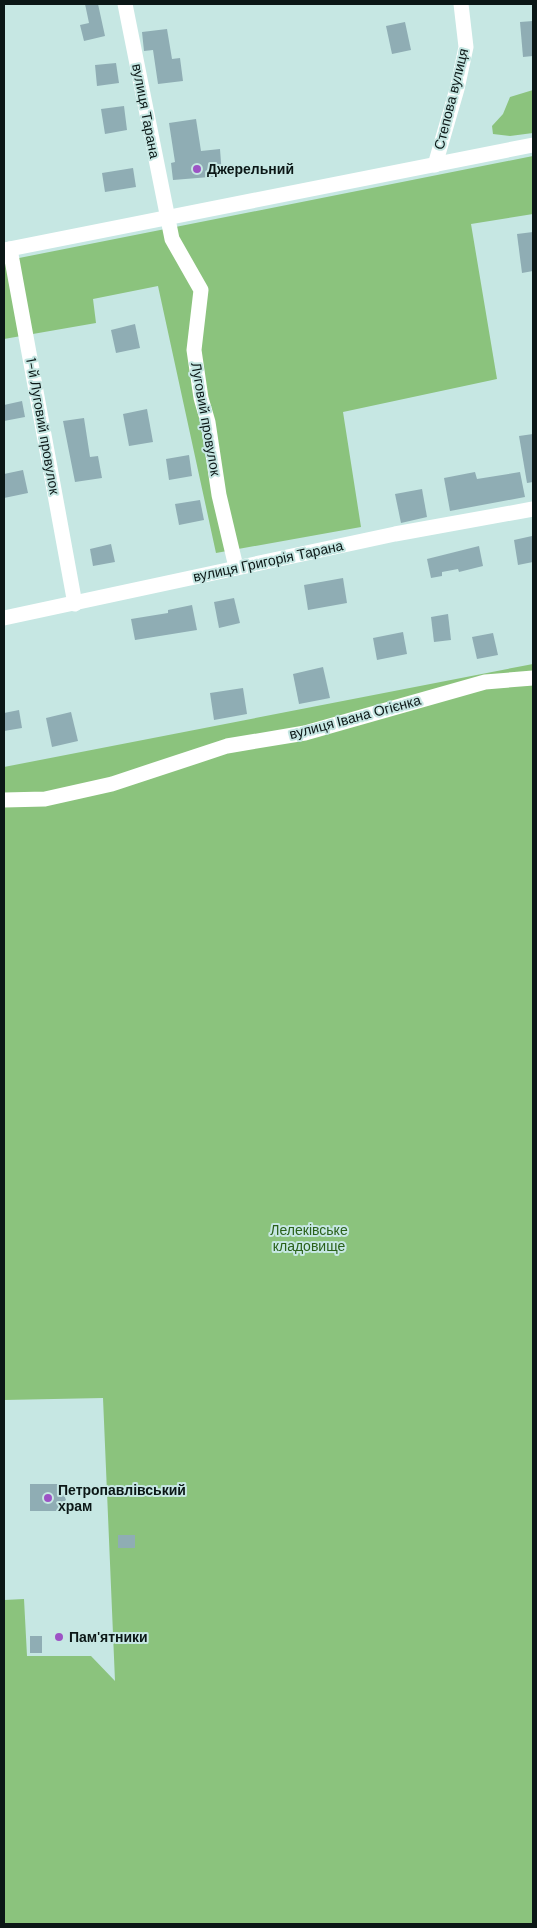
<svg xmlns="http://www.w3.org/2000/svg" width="537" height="1928" font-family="'DM Sans',sans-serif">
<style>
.green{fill:#8bc37d}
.building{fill:#8fadb4}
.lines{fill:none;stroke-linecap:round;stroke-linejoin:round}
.minor{stroke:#fff;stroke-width:15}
.poi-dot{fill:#9d53c5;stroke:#c6e7e3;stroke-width:2}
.labels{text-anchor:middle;stroke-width:4;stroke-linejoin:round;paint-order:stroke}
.street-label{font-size:14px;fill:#0b1716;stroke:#c6e7e3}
.poi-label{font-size:14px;font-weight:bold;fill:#0b1716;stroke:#c6e7e3;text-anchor:start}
.park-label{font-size:14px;fill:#2a611a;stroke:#c6e7e3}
</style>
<rect width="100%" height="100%" fill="#c6e7e3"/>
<g class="green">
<path d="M533,90V133L510,136L493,134L492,126L503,114L510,97Z"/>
<path d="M533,156V214L471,224L497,379L343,412L361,527L216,553L158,286L93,299L96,323L4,339V261Z"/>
<path d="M533,664V1924H4V1600L24,1599L27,1656H91L115,1681L103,1398L4,1400V767Z"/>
</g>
<g class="building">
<path d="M85,4H98L105,36L84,41L80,25L89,23Z"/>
<path d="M533,21V56L523,57L520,22Z"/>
<path d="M405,22L411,50L392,54L386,26Z"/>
<path d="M167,29L172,59L180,58L183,81L158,84L153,50L144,51L142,32Z"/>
<path d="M116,63L119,83L97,86L95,65Z"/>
<path d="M124,106L127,130L105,134L101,109Z"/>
<path d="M196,119L201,151L220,149L222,176L173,180L171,163L175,162L169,123Z"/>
<path d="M133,168L136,187L105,192L102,173Z"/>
<path d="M533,232V271L522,273L517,234Z"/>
<path d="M135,324L140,348L116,353L111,330Z"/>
<path d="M22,401L25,417L4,421V405Z"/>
<path d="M147,409L153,442L129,446L123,414Z"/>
<path d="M84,418L90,457L98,456L102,478L75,482L63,421Z"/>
<path d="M533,434V482L527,483L519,436Z"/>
<path d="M189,455L192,476L169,480L166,459Z"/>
<path d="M23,470L28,493L4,498V474Z"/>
<path d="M475,472L477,479L520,472L525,497L450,511L444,478Z"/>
<path d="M422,489L427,517L401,523L395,494Z"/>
<path d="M200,500L204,520L179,525L175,504Z"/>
<path d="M532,536L533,562L518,565L514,540Z"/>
<path d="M111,544L115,562L93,566L90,549Z"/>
<path d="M479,546L483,566L459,572L458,569L442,572V576L431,578L427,559Z"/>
<path d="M343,578L347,603L308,610L304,585Z"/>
<path d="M234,598L240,623L219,628L214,602Z"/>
<path d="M192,605L197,630L135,640L131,619L168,613V610Z"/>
<path d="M448,614L451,640L434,642L431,617Z"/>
<path d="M403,632L407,654L377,660L373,638Z"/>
<path d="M493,633L498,655L477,659L472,637Z"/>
<path d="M323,667L330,698L299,704L293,674Z"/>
<path d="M243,688L247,714L214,720L210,693Z"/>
<path d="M19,710L22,728L4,731V713Z"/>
<path d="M71,712L78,741L52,747L46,718Z"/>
<path d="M30,1484H59V1491L63,1492L66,1500L59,1505L58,1511H30Z"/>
<rect x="118" y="1535" width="17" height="13"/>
<rect x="30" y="1636" width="12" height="17"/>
</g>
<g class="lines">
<g class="minor">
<path d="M125,4L172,239L201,290L194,350L201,398L208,422L219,495L236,567"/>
<path d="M435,165L457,89L466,47L461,4"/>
<path d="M10,249L75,604"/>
<path d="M4,250L533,145"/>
<path d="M4,618L395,534L533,509"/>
<path d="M4,800L45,799L112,784L227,746L305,733L485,682L533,678"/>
</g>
</g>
<g class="poi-dot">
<circle cx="197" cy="169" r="5"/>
<circle cx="48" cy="1498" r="5"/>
<circle cx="59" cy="1637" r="5"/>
</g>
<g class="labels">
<g class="street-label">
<text transform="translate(451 99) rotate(-76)" y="5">Степова вулиця</text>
<text transform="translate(146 111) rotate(79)" y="5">вулиця Тарана</text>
<text transform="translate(206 419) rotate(80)" y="5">Луговий провулок</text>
<text transform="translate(43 426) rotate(80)" y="5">1-й Луговий провулок</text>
<text transform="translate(268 561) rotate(-12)" y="5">вулиця Григорія Тарана</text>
<text transform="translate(355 717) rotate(-15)" y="5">вулиця Івана Огієнка</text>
</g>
<g class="poi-label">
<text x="207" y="174">Джерельний</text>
<text x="58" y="1495">Петропавлівський<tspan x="58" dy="16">храм</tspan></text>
<text x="69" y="1642">Пам'ятники</text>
</g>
<g class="park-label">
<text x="309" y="1235">Лелеківське<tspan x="309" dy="16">кладовище</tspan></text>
</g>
</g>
<rect width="537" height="1928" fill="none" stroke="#0b1716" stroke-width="10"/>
</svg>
